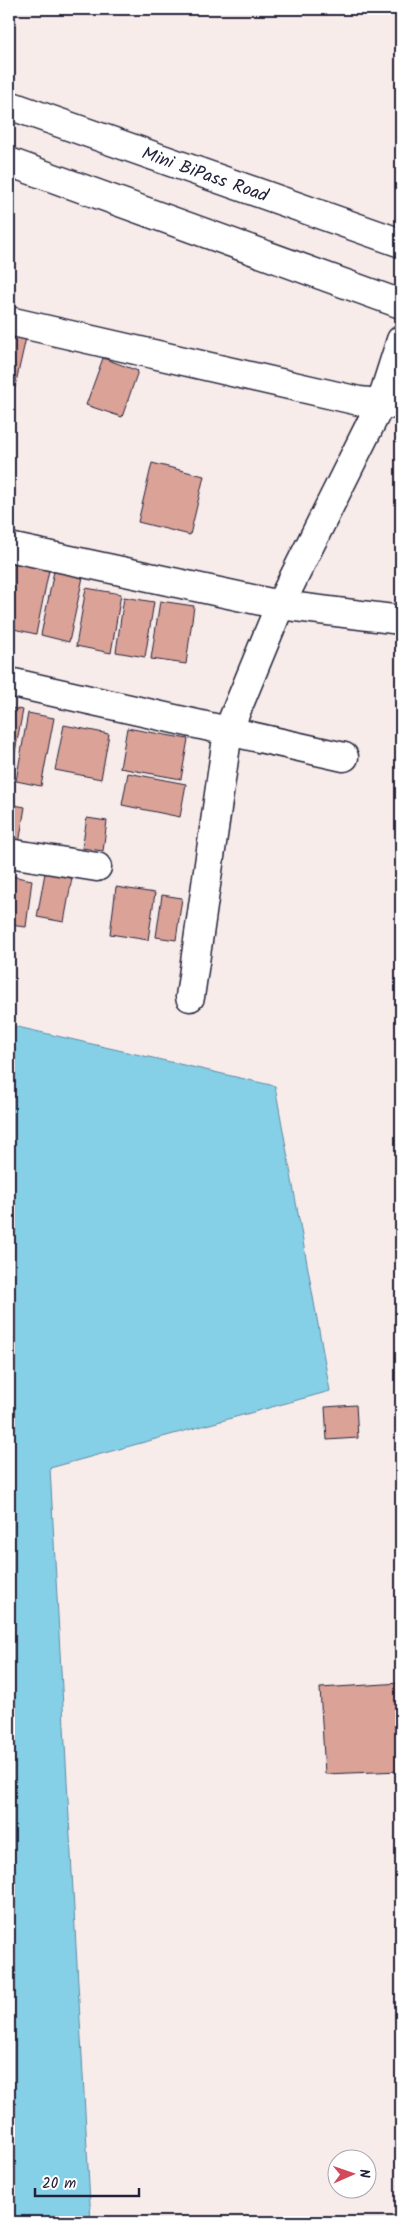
<svg xmlns="http://www.w3.org/2000/svg" width="410" height="2231" font-family="Kalam,sans-serif">
<style>
.water{fill:#86d0e7;stroke:#5e8aa2}
.building{fill:#dba298;stroke:#22223b}
.lines{fill:none;stroke-linecap:round;stroke-linejoin:round}
.minor-casing{stroke:#22223b;stroke-width:31}
.minor{stroke:#fff;stroke-width:28}
.labels{text-anchor:middle;stroke-width:4;stroke-linejoin:round;paint-order:stroke}
.street-label{font-size:18px;fill:#22223b;stroke:#fff}
</style>
<rect width="100%" height="100%" fill="#f8ecea"/>
<filter id="ink" filterUnits="userSpaceOnUse"><feTurbulence type="fractalNoise" baseFrequency=".02" numOctaves="2"/><feDisplacementMap in="SourceGraphic" scale="10" xChannelSelector="R" yChannelSelector="G"/><feConvolveMatrix kernelMatrix="1 2 1 2 8 2 1 2 1" color-interpolation-filters="sRGB"/></filter>
<g filter="url(#ink)">
<path class="water" d="M9,1025L275,1086L330,1391L50,1468L91,2222H9Z"/>
<g class="building">
<path d="M9,335L26,338L9,413Z"/>
<path d="M103,358L138,371L122,417L86,405Z"/>
<path d="M152,463L204,476L190,535L138,522Z"/>
<path d="M9,557L50,565L36,634L9,628Z"/>
<path d="M54,571L83,577L69,642L41,635Z"/>
<path d="M86,588L121,594L111,653L76,646Z"/>
<path d="M124,597L154,602L145,657L116,652Z"/>
<path d="M160,601L194,606L186,664L151,659Z"/>
<path d="M9,708L23,710L13,762L9,761Z"/>
<path d="M28,713L54,718L41,786L16,781Z"/>
<path d="M64,725L109,734L101,779L55,770Z"/>
<path d="M127,728L188,739L181,779L120,768Z"/>
<path d="M128,773L186,784L180,817L122,805Z"/>
<path d="M9,804L25,807L19,844L9,843Z"/>
<path d="M87,818L107,821L103,851L82,848Z"/>
<path d="M45,873L72,878L64,922L37,917Z"/>
<path d="M11,876L32,880L26,927L9,925Z"/>
<path d="M116,887L155,893L148,940L110,934Z"/>
<path d="M162,895L182,898L176,940L156,937Z"/>
<path d="M399,1380H401V1409H398Z"/>
<path d="M356,1405L358,1438L327,1440L325,1407Z"/>
<path d="M401,1683V1771L325,1774L320,1688Z"/>
</g>
<g class="lines">
<g class="minor-casing">
<g id="minor">
<path id="s1" d="M9,105L401,243"/>
<path d="M9,162L401,304"/>
<path d="M9,321L359,401L401,405"/>
<path d="M9,547L280,605L401,620"/>
<path d="M9,682L344,757"/>
<path d="M9,853L97,867"/>
<path d="M190,997L228,731L280,605L381,403L401,340"/>
</g>
</g>
<use href="#minor" class="minor"/>
</g>
</g>
<g class="labels">
<g class="street-label">
<text dy="6" stroke="none"><textPath href="#s1" startOffset="208">Mini BiPass Road</textPath></text>
</g>
</g>
<rect width="410" height="2231" fill="none" stroke="#fff" stroke-width="30"/>
<rect x="15" y="15" width="380" height="2201" fill="none" stroke="#22223b" stroke-width="2" filter="url(#ink)"/>
<g transform="translate(352 2174) rotate(88)"><circle r="24" fill="#ffffff" stroke="#a7a7b1"/>
<path d="M0-4L9 19L0 12L-9 19Z" fill="#d1495b"/>
<text y="-8" font-size="14" font-weight="bold" text-anchor="middle" fill="#22223b">N</text>
</g>
<path d="M35 2188v8h104v-8" fill="none" stroke="#22223b" stroke-width="2.5"/>
<text x="42" y="2188" font-size="15" fill="#22223b" stroke="#ffffff" stroke-width="4" paint-order="stroke">20 m</text>
</svg>
